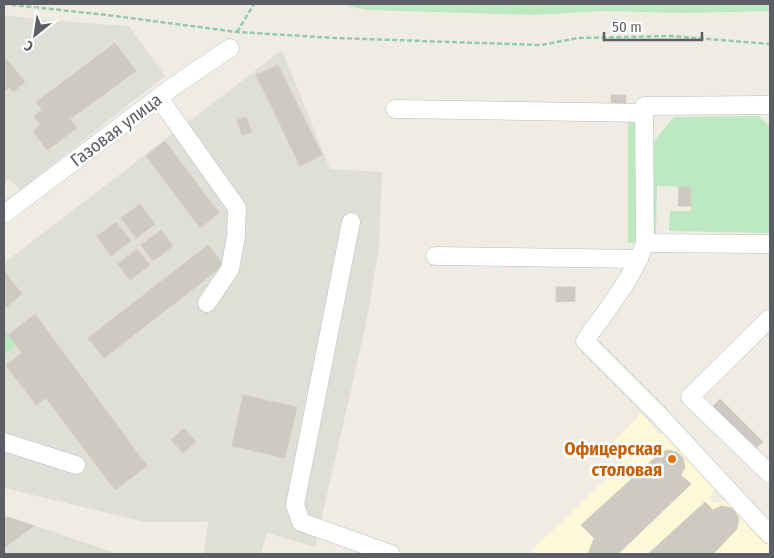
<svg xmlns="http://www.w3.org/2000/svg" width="774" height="558" font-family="'Fira Sans Condensed',sans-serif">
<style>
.commercial{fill:#fff8d8}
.industrial{fill:#dfded7}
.green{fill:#bde9c0}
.building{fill:#cccac2;stroke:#d4cfc1}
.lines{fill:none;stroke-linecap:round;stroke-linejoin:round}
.minor-casing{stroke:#b8bbc0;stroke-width:19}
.path{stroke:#95caa8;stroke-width:2.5;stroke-dasharray:5 2.5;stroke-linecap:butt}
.minor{stroke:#fff;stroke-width:18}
.food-dot{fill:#e8710a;stroke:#fff;stroke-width:2}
.labels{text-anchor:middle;stroke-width:5;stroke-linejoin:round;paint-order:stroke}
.street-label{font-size:18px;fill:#5b5f65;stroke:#fff}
.food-label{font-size:18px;font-weight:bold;fill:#c56008;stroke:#fff;text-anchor:end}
</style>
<rect width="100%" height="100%" fill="#efede3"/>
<path class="commercial" d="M641,414L658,433L668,434L716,485L709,498L714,503L724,501L735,504L770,544V554H531L530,552L623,463L613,442Z"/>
<g class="industrial">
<path d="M4,15L43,20L129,26L165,76L20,190L9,179L4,183Z"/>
<path d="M282,50L330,169L382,172L379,247L366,324L315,547L267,533L261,554H204L208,522H145L4,488V263Z"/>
<path d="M4,515L118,554H4Z"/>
</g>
<g class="green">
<path d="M337,4H770V11L684,13L602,11L534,15L368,10Z"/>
<path d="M759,116L770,127V233L669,231L670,211H691V187L657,186L656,233H652L654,141L674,117Z"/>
<path d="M628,117L635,120L636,127V236L634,243H628Z"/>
<path d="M4,330L16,345L4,355Z"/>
</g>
<g class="building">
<path d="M115,43L136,71L70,119L77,128L47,150L33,131L41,125L34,116L42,110L36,102Z"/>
<path d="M4,56L25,82L13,92L9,87L4,91Z"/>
<path d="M278,65L322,155L300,166L256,75Z"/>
<path d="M611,95H626V106L611,105Z"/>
<path d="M246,117L252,132L242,135L237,120Z"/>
<path d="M165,141L219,213L200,228L146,156Z"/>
<path d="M679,187H691V206H678Z"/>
<path d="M140,204L155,224L136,238L121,218Z"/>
<path d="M116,222L131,241L111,256L97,236Z"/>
<path d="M161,230L173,246L153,261L141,245Z"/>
<path d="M208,245L224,265L104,358L88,338Z"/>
<path d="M137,249L150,265L130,280L118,264Z"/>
<path d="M4,271L22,294L4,309Z"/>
<path d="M556,287H575V301L556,302Z"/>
<path d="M35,314L147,466L115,490L46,398L36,405L6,365L22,353L8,335Z"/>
<path d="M243,395L297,407L285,458L232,446Z"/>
<path d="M720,399L763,442L754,450L711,408Z"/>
<path d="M184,428L196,442L183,453L171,440Z"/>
<path d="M668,450L677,452L683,458L685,467L681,475L691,484L618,554H588L594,538L581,525L660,453Z"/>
<path d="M705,502L713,510L721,506L732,508L739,518L737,529L713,554H648Z"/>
<path d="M8,517L34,526L4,548V520Z"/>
</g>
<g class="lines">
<g class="minor-casing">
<g id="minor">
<path d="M159,98L237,208L236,236L230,269L207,303"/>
<path d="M770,105L644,106L645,243C633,279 606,310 585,341L659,415L770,535"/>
<path d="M395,109L644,113"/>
<path d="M4,214L174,86L230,48"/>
<path d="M351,222L295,505L301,522L391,554"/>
<path d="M645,243L770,244"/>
<path d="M435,256L639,259"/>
<path d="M770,318L690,397L770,474"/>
<path d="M4,442L76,465"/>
</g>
</g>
<g class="path">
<path d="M4,4L107,15L237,32L335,38L541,45L578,38L671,36L770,44"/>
<path d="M237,32L254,4"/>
</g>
<use href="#minor" class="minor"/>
</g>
<circle class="food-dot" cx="672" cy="459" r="5"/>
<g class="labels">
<g class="street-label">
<text transform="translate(116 130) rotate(-37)" y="6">Газовая улица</text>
</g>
<g class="food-label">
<text x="662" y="455">Офицерская<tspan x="662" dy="21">столовая</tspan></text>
</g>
</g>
<rect width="774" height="558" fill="none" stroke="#5b5f65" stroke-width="10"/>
<g transform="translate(35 35) rotate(210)" stroke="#ffffff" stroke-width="4" paint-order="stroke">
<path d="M0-4L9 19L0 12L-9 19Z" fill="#5b5f65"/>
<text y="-8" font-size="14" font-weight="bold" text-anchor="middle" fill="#5b5f65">С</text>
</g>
<path d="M604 32v8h98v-8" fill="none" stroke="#5b5f65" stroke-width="2.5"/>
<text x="612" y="32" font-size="15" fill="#5b5f65" stroke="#ffffff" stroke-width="4" paint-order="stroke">50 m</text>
</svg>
